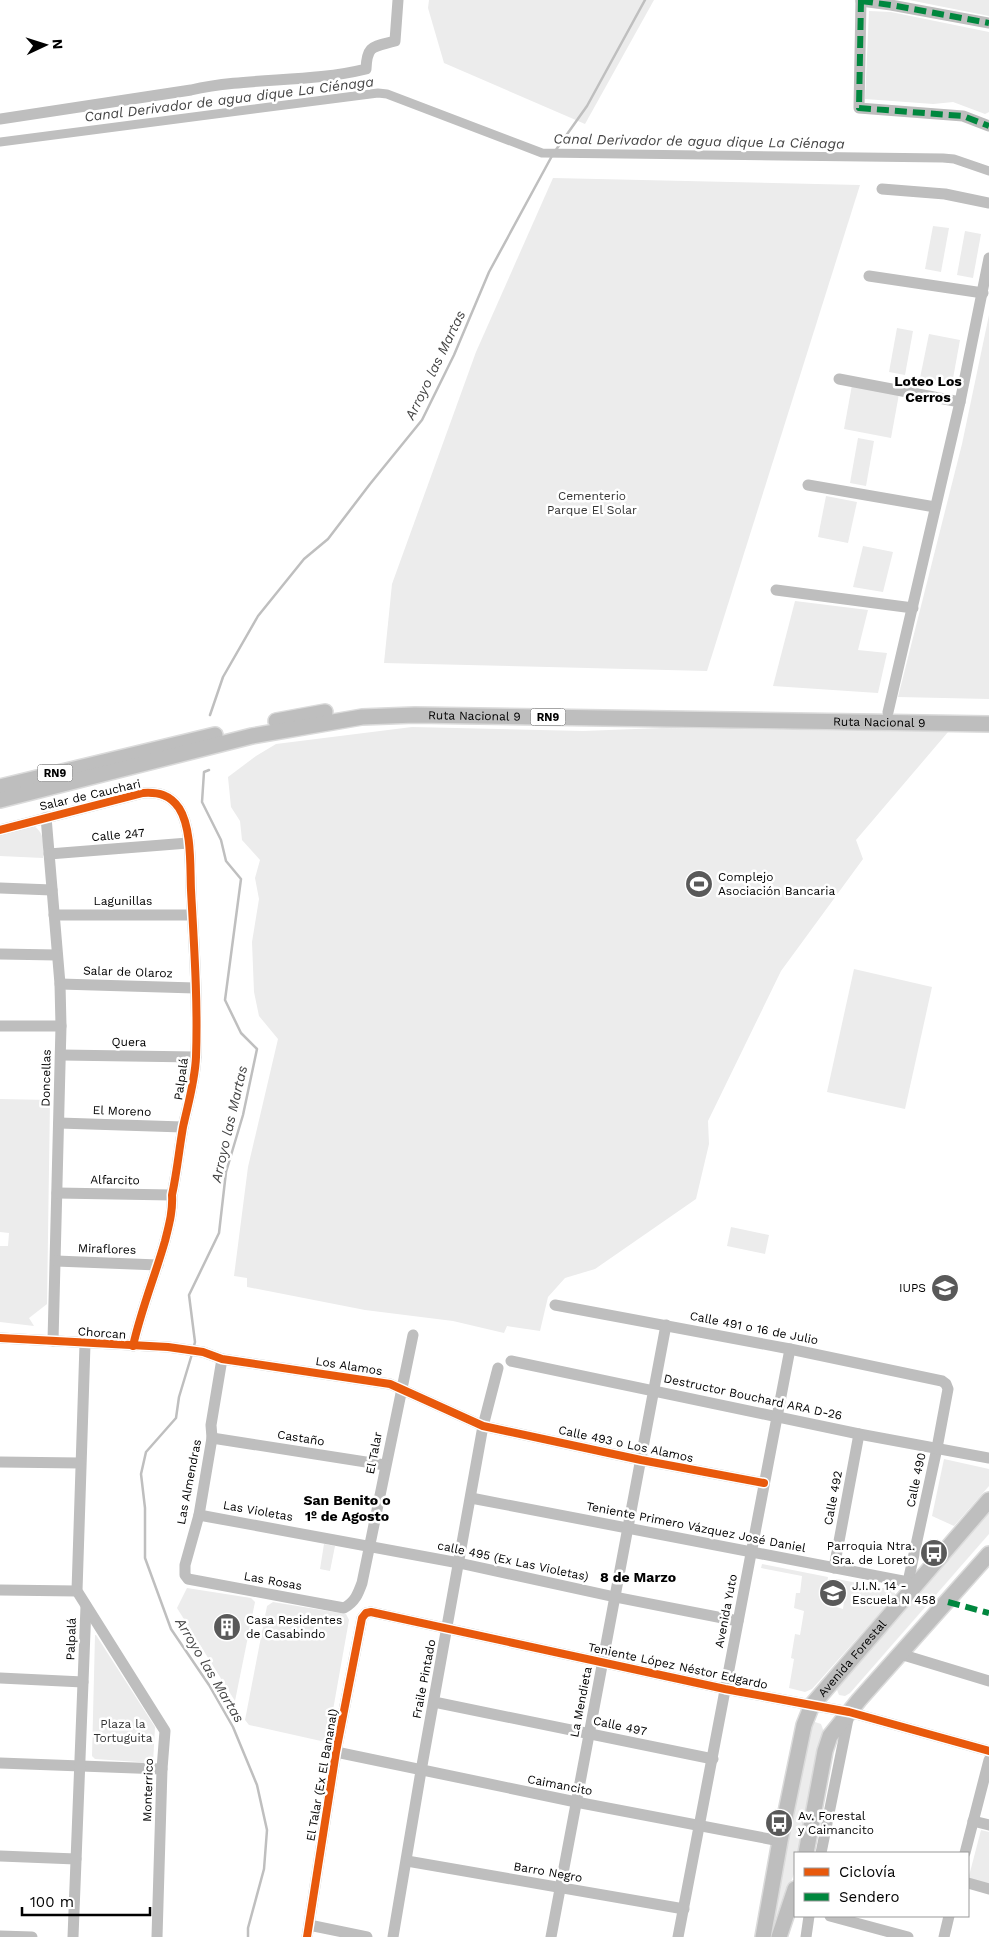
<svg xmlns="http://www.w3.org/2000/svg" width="989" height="1937" font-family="'Work Sans',sans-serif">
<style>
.green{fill:#ececec}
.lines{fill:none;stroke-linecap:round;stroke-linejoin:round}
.stream{stroke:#bfbfbf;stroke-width:2.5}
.canal{stroke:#bfbfbf;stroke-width:9}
.major-casing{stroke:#dbdbdb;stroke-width:18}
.minor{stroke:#bebebe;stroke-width:11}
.major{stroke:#bebebe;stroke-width:15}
.quiet{stroke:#00873e;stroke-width:6;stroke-dasharray:12 6;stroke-linecap:butt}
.cycleway-casing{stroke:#fff;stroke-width:11}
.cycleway{stroke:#e8590c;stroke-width:8}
.labels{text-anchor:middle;stroke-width:5;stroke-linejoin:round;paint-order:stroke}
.shield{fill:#fff;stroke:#4c4c4c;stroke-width:1}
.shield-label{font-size:11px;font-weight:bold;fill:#000}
.park-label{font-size:12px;fill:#333;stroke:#fff}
.street-label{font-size:12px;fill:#000;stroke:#fff}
.poi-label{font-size:12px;fill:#000;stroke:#fff;text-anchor:start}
.water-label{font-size:14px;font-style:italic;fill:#444;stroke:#fff}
.neighbourhood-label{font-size:14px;font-weight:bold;fill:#000;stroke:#fff}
</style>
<rect width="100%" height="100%" fill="#fff"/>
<g class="green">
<path d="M429,0H654L585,124L444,63L428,8Z"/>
<path d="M909,0H989V16Z"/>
<path d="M869,11L891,12L989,32V112L985,114L953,102L933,104L865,99Z"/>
<path d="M553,178L860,185L707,671L384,663L392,584L476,352Z"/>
<path d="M933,226L949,228L941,272L925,269Z"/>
<path d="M965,231L981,234L973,278L957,275Z"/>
<path d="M989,315V699L898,697L962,444Z"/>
<path d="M897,328L913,331L905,375L889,372Z"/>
<path d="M929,334L960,340L952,384L920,378Z"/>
<path d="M852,385L899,394L891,438L844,429Z"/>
<path d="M858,438L874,441L866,486L850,483Z"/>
<path d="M826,496L857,502L848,543L818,537Z"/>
<path d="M863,546L893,552L883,592L853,587Z"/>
<path d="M795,601L868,610L858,650L887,653L878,693L773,686Z"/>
<path d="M412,727L583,731L662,728L948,732L856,840L863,859L781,971L708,1121L709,1144L696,1199L595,1269L565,1278L548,1297L540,1331L507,1326L504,1333L453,1321L365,1310L247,1287V1278L234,1276L248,1167L278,1039L259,1016L254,992L252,942L259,899L255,878L260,860L242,840L240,821L231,807L228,777L256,756L276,744Z"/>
<path d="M32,825C46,833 43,843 43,858L0,856V833Z"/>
<path d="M854,969L932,987L905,1109L827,1092Z"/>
<path d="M0,1099L50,1100L47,1304L29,1318L34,1326L0,1322V1246H8L9,1233L0,1232Z"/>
<path d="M731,1227L769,1235L765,1254L727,1246Z"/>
<path d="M944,1459L989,1469V1486L954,1526L932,1516Z"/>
<path d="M989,1511V1534L850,1693L845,1696L839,1695L836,1687Z"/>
<path d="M324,1544L335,1546L330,1571L320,1569Z"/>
<path d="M762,1564L828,1577L827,1585H821L820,1600L833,1602V1606L843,1609L846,1586L836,1584L837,1579L893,1590L896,1595L812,1689L805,1692L789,1688L794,1659L791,1658L795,1634L800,1635L804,1611L794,1608L796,1593H800L802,1576L761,1568Z"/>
<path d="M187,1588L251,1598L255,1602L235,1701L177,1608Z"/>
<path d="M273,1602L346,1614L349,1620L328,1738L321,1741L249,1725L245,1720L267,1606Z"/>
<path d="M95,1635H96L155,1727L153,1763L95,1759L92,1756Z"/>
<path d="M815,1722L821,1724L824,1732L801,1853H795V1871L781,1909L774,1937H769L807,1730L811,1724Z"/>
<path d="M981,1830L989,1832V1885L971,1881L969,1876Z"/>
</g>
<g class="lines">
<g class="stream">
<path d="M210,715L223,677L258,616L304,559L328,539L370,484L422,420L454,355L489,272L553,154L587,106L645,0"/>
<path d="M194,1346L195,1342L189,1295L219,1233L226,1172L243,1115L257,1049L241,1033L225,1000L241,879L226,861L221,840L202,802L204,772L209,770"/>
<path d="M192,1354L179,1397L176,1418L146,1452L141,1474L145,1508V1558L171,1629L209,1685L233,1727L257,1785L267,1830L264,1869L248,1928V1937"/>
</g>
<path class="canal" d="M0,142L378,93L387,94L542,153L943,158L954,159L989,171"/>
<g class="major-casing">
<g id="major">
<path d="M276,721L325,712"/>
<path d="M0,787L215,735"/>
<path id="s1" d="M0,800L252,736L362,717L415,715L989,724"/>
<path d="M806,1853L825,1751L830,1736L859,1700L989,1554"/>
<path id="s2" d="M763,1937L780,1841L804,1725L812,1705L989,1500"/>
<path d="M779,1937L795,1889"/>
</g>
</g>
<g class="minor">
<path d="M861,0L859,108L963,116L989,126"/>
<path d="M861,1L891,5L989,23"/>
<path d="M0,119L191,90C249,77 309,83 366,69C367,44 374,47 395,41L398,0"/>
<path d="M882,189L945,194L989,203"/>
<path d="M869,276L983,293"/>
<path d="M839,379L960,402"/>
<path d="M808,485L935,507"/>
<path d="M776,590L913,608"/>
<path d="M888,712L960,402L989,258"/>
<path d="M46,817L60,984L61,1026L53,1341"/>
<path d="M0,830L143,793C159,792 170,795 179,808C192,828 190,867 191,890C194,945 198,1002 196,1057C195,1081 188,1104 183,1127C179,1150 177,1172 172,1195C173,1211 169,1225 165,1241C155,1276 141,1310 133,1346"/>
<path d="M49,854L188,843"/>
<path d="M0,888L52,890"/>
<path d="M54,915H192"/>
<path d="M0,954L57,955"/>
<path d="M60,984L195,988"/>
<path d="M0,1026H61"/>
<path d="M61,1055L196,1057"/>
<path d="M59,1123L183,1127"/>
<path d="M57,1193L172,1195"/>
<path d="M56,1261L158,1265"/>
<path d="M555,1305L790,1349L942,1381L946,1384L948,1389L937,1448L908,1582"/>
<path d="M0,1338L168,1347L203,1352L222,1359L390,1384L483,1426L641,1460L764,1483"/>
<path d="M85,1344L77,1591L165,1731L162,1769L157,1937"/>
<path d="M222,1359L211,1425L212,1438L199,1515L185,1565V1575L188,1579L344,1608C355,1602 358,1594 362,1583L413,1335"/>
<path d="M511,1361L859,1434L989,1458"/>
<path d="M212,1438L385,1465"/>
<path d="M0,1462L80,1463"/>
<path d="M471,1498L908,1582L912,1587"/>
<path d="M199,1515L459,1563L615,1597L738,1621"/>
<path d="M834,1568L859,1434"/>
<path d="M0,1590L77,1591"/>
<path d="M900,1654L989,1681"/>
<path d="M0,1678L83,1682"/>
<path d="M434,1702L713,1759"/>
<path d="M336,1752L576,1802L780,1841"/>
<path d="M0,1763L162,1769"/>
<path d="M973,1821L989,1825"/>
<path d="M821,1853L849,1714"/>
<path d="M965,1853L989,1760"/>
<path d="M0,1856L76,1859"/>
<path d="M407,1861L684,1909"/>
<path d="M968,1883L989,1889"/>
<path d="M830,1916L908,1937"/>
<path d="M309,1925L367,1937"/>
<path d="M0,1936L32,1937"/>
<path d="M73,1937L86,1606"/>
<path d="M307,1937L336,1752L362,1618L366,1613L371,1612L725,1689L849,1712L989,1751"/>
<path d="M393,1937L421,1771L483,1426L498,1368"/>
<path d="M551,1937L666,1325"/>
<path d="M678,1937L790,1349"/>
<path d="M806,1937L809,1916"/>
<path d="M944,1937L949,1916"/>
</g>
<use href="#major" class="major"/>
<g class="quiet">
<path d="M861,0L859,108L963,116L989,126"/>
<path d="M861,1L891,5L989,23"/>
<path d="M948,1602L989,1613"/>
</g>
<g class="cycleway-casing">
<g id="cycleway">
<path d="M0,830L143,793C159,792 170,795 179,808C192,828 190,867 191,890C194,945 198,1002 196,1057C195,1081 188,1104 183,1127C179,1150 177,1172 172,1195C173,1211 169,1225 165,1241C155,1276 141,1310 133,1346"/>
<path d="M0,1338L168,1347L203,1352L222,1359L390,1384L483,1426L641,1460L764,1483"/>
<path d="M307,1937L336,1752L362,1618L366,1613L371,1612L725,1689L849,1712L989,1751"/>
</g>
</g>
<use href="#cycleway" class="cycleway"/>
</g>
<defs>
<g id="stadium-disc" transform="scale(1.4375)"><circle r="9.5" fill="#595959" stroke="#fff"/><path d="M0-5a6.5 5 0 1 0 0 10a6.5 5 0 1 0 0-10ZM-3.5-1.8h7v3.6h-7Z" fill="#fff"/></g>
<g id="school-disc" transform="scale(1.4375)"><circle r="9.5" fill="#595959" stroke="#fff"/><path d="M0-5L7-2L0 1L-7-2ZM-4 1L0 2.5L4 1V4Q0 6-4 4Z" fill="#fff"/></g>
<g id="bus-disc" transform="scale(1.4375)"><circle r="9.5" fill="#595959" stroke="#fff"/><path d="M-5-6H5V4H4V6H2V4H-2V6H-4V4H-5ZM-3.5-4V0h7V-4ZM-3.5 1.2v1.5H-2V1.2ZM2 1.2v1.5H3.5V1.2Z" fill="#fff"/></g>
<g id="building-disc" transform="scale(1.4375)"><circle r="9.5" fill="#595959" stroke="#fff"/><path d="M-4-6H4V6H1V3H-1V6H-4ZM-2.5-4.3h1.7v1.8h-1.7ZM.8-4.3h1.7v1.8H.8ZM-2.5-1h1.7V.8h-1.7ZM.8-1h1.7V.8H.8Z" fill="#fff"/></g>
</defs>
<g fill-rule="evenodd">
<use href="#stadium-disc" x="699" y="884"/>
<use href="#school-disc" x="945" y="1288"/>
<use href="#bus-disc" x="934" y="1553"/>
<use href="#school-disc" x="833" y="1593"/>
<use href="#building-disc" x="227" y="1627"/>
<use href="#bus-disc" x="779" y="1823"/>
</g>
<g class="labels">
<g class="shield">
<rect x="530.5" y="708.5" width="35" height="17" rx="4"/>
<rect x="37.5" y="764.5" width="35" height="17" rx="4"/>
</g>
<g class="shield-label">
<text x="548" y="721">RN9</text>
<text x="55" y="777">RN9</text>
</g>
<g class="park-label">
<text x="592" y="500">Cementerio<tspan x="592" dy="14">Parque El Solar</tspan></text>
<text x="123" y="1728">Plaza la<tspan x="123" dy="14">Tortuguita</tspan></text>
</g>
<g class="street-label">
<text dy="4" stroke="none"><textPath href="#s1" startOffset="484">Ruta Nacional 9</textPath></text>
<text dy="4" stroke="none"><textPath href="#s1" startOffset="889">Ruta Nacional 9</textPath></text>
<text transform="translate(90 795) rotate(-13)" y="4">Salar de Cauchari</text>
<text transform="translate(118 835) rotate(-5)" y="4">Calle 247</text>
<text x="123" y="905">Lagunillas</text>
<text transform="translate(128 972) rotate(2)" y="4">Salar de Olaroz</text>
<text transform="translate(129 1042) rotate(1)" y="4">Quera</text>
<text transform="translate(46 1078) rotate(-89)" y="4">Doncellas</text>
<text transform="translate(181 1079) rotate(-82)" y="4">Palpalá</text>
<text transform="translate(122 1111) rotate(2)" y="4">El Moreno</text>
<text transform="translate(115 1180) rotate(1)" y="4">Alfarcito</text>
<text transform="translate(107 1249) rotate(2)" y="4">Miraflores</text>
<text transform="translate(754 1328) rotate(11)" y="4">Calle 491 o 16 de Julio</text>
<text transform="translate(102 1333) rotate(4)" y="4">Chorcan</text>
<text transform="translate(349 1366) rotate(9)" y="4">Los Alamos</text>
<text transform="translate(753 1397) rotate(12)" y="4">Destructor Bouchard ARA D-26</text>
<text transform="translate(301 1438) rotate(9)" y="4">Castaño</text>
<text transform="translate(626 1444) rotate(12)" y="4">Calle 493 o Los Alamos</text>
<text transform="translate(374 1453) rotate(-79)" y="4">El Talar</text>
<text transform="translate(916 1480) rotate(-78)" y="4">Calle 490</text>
<text transform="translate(189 1482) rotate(-79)" y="4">Las Almendras</text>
<text transform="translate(833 1498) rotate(-79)" y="4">Calle 492</text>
<text transform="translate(258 1511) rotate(10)" y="4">Las Violetas</text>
<text transform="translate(696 1527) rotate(11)" y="4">Teniente Primero Vázquez José Daniel</text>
<text transform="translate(513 1561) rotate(12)" y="4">calle 495 (Ex Las Violetas)</text>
<text transform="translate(273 1581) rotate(10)" y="4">Las Rosas</text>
<text transform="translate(726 1611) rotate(-79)" y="4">Avenida Yuto</text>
<text transform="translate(71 1639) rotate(-88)" y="4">Palpalá</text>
<text dy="4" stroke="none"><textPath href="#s2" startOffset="299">Avenida Forestal</textPath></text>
<text transform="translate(678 1666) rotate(12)" y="4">Teniente López Néstor Edgardo</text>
<text transform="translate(424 1679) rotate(-79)" y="4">Fraile Pintado</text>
<text transform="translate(581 1702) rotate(-79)" y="4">La Mendieta</text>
<text transform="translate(620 1726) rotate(12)" y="4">Calle 497</text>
<text transform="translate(322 1775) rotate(-80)" y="4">El Talar (Ex El Bananal)</text>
<text transform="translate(560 1785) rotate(11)" y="4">Caimancito</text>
<text transform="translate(148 1790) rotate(-88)" y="4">Monterrico</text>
<text transform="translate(548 1872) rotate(10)" y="4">Barro Negro</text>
</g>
<g class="poi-label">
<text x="718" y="881">Complejo<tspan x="718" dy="14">Asociación Bancaria</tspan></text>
<text x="926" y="1292" text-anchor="end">IUPS</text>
<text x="915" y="1550" text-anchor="end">Parroquia Ntra.<tspan x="915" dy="14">Sra. de Loreto</tspan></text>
<text x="852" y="1590">J.I.N. 14 -<tspan x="852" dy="14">Escuela N 458</tspan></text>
<text x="246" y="1624">Casa Residentes<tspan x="246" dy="14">de Casabindo</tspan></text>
<text x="798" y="1820">Av. Forestal<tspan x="798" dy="14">y Caimancito</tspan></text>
</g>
<g class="water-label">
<text transform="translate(229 99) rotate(-7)" y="5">Canal Derivador de agua dique La Ciénaga</text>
<text transform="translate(699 141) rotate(1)" y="5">Canal Derivador de agua dique La Ciénaga</text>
<text transform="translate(435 365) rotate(-64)" y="5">Arroyo las Martas</text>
<text transform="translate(229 1124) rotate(-77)" y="5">Arroyo las Martas</text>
<text transform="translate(210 1670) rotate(59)" y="5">Arroyo las Martas</text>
</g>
<g class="neighbourhood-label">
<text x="928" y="386">Loteo Los<tspan x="928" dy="16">Cerros</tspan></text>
<text x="347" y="1505">San Benito o<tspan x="347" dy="16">1º de Agosto</tspan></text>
<text x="638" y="1582">8 de Marzo</text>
</g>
</g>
<rect x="794" y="1852" width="175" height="65" fill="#ffffff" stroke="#999999"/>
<rect x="804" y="1868" width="25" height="8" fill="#e8590c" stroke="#999999"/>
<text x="839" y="1877" font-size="15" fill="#000000">Ciclovía</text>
<rect x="804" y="1893" width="25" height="8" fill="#00873e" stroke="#999999"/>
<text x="839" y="1902" font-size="15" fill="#000000">Sendero</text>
<g transform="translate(45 45) rotate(86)" stroke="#ffffff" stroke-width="4" paint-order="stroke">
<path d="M0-4L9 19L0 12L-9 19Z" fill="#000000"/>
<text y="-8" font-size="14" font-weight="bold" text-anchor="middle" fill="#000000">N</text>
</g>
<path d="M22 1907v8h128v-8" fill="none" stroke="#000000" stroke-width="2.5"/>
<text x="30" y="1907" font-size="15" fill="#000000" stroke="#ffffff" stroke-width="4" paint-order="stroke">100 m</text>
</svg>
